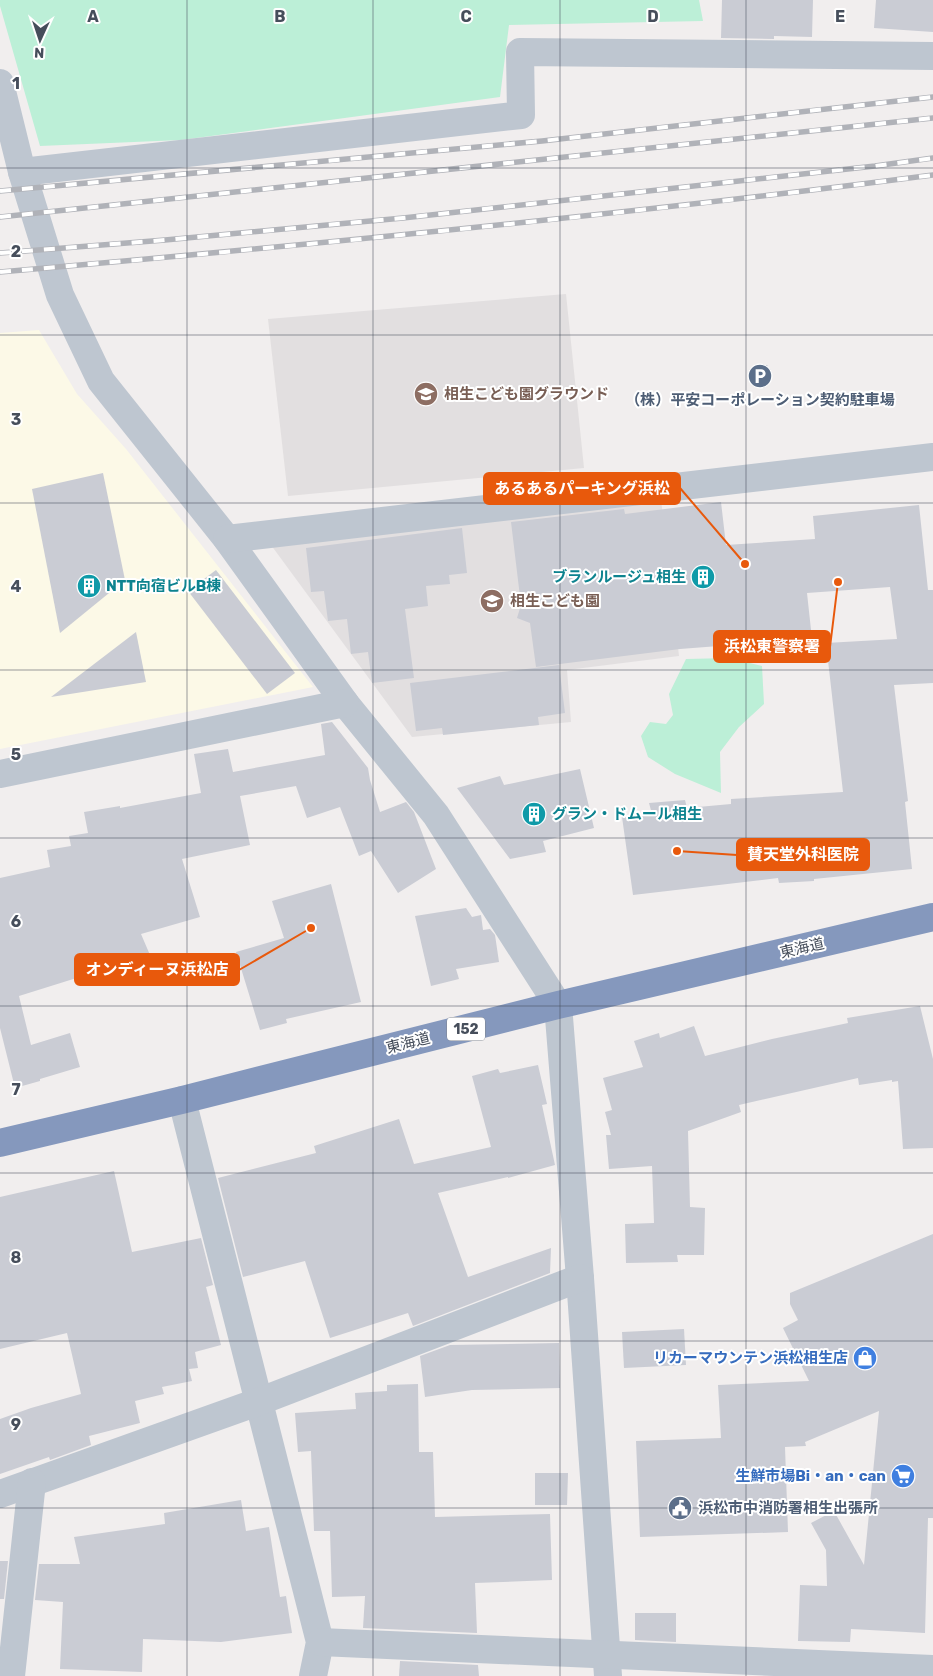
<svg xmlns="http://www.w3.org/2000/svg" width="933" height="1676" font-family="Rubik,'Noto Sans JP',sans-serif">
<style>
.commercial{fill:#fcf9e7}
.education{fill:#e2dfe0}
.green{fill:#bcefd7}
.building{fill:#caccd4}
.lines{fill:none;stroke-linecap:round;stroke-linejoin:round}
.minor{stroke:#bec6d0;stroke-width:28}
.highway{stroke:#8598bd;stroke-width:28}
.rail-casing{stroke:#b0b2b8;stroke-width:5.5}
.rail{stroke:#fff;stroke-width:4;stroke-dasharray:11;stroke-linecap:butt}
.grid{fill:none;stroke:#464e5b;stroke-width:1;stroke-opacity:0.55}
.labels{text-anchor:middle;stroke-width:4;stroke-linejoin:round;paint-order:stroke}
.shield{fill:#fff;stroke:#7e838c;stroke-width:1}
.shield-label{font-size:14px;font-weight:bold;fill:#464e5b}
.education-label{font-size:15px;font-weight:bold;fill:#785e54;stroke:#fff;text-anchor:start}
.service-label{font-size:15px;font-weight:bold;fill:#4e5e75;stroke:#fff}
.culture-label{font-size:15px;font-weight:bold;fill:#0d838f;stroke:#fff;text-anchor:start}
.street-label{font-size:15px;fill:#464e5b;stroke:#fff}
.shop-label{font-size:15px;font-weight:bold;fill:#366cbe;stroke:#fff;text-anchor:end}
.grid-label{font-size:16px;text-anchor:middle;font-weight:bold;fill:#464e5b;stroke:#fff;stroke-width:4;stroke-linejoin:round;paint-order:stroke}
.leader{fill:none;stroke:#e8590c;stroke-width:2}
.callout-dot{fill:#e8590c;stroke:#fff;stroke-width:2}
.callout{fill:#e8590c;stroke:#e8590c;stroke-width:2}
.callout-label{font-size:16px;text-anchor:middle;font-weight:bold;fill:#fff}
</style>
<rect width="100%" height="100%" fill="#f1eeee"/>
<path class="commercial" d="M39,330L77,394L126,449L313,687L0,749V333Z"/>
<g class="education">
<path d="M566,294L584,468L288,496L268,319Z"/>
<path d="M661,499L679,656L567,670L571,722L412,737L271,545Z"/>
</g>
<g class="green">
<path d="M0,0H699L703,21L509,25L500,97L181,140L40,146L0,6Z"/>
<path d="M729,658L762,666L764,704L739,727L720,752L721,793L675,774L648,757L641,736L650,722L666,724L673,715L669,694L686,659Z"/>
</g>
<g class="building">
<path d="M722,0H813L812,37L774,36V39L721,38Z"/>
<path d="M876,0H933V32L874,28Z"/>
<path d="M103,473L125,580L60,633L32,489Z"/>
<path d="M721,502L726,545L815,539L813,516L919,505L928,590H933V683L894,685L908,801L905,802L912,869L814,879V881L779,883L778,878L633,895L622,817L652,814L649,803L685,800L687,808L731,804V799L843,792L826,643L897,639L890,587L807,593L812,639L769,644V642L680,649L536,667L530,623L517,618L521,605L511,522L624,509L625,514Z"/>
<path d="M462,528L467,573L449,575L450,584L426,586L428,606L405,609L414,678L372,683L368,652L351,654L347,619L328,621L324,591L311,592L306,548Z"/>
<path d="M216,570L295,673L267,694L188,591Z"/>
<path d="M136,632L146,682L51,697Z"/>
<path d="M559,665L565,713L538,717L539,725L443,735L442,728L416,731L410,683Z"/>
<path d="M332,722L368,768L370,780L380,812L406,802L414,812L436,869L398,893L371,851L359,856L340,807L307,818L296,786L240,796L250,845L182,859L200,917L141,934L150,955L19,996L31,1045L70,1033L80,1067L40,1079V1081L15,1088L0,1028V878L50,867L47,850L71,846L69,836L88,833L84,812L120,806V808L201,793L194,754L228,749L233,772L325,755L321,724Z"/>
<path d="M580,769L594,828L543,841L546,852L510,859L457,788L500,776L504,785Z"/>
<path d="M331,884L361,1002L286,1019L287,1023L260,1030L236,952L284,938L272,901Z"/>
<path d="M466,908L472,917L481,915L483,930L490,929L495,935L499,962L456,969L459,979L431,986L415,916Z"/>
<path d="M920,1006L933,1059V1148L903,1149L898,1081L892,1082V1080L859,1085L858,1078L739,1105L741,1112L688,1131L690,1207L705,1208L704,1255H677L678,1262L626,1263L625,1224L654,1223L652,1166L609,1169L606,1135H611L605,1112L612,1110L603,1078L643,1067L634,1041L659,1033L660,1038L694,1026L705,1056L772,1039L848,1023L847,1018Z"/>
<path d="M538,1065L547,1104L542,1105L555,1165L508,1178V1177L438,1193L468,1277L551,1248L550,1273L413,1326L408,1313L330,1338L305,1261L243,1277L218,1178L316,1153L314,1146L399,1119L414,1164L491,1147L472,1076L498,1069L500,1073Z"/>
<path d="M114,1171L132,1252L201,1238L213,1285L206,1287L221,1345L195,1352L198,1368L189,1369L192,1381L162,1387L164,1394L135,1401L140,1423L89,1436L91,1445L50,1460L49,1457L0,1474V1419L31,1408L81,1394L67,1333L0,1349V1197Z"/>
<path d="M933,1234V1518H928L925,1633L851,1629L850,1642L798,1641L800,1585L827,1586L826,1550L811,1523L834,1511L864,1565L879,1411L805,1442L806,1446L785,1447L788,1532L640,1537L636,1441L721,1438L718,1385L809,1381L783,1328L798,1320L790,1304V1293Z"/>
<path d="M684,1329L686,1365L624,1368L622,1332Z"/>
<path d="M559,1343L560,1388L472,1390L425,1397L420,1356L450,1345Z"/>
<path d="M418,1384L419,1452H433L435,1517L550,1514L552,1580L475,1583L477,1633L363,1628L365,1596L332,1597L330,1531H314L311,1451L298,1452L295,1413L356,1409L355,1393L387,1391V1385Z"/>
<path d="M535,1473H568L567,1505H535Z"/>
<path d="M241,1500L246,1531L269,1527L280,1597L286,1596L292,1633L221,1642L143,1639L142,1672L60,1669L63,1602L35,1600L39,1564H80L74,1537L165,1524L164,1513Z"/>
<path d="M0,1561H8L4,1599H0Z"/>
<path d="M635,1613H676V1642L635,1640Z"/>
<path d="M400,1661L478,1665L479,1676H399Z"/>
</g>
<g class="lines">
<g class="minor">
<path d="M0,83L22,172L60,295L101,381L227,539L345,703L436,815L558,1005L580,1278L608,1676"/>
<path d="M22,172L521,115L520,52L933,56"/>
<path d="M227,539L933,457"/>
<path d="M0,774L345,703"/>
<path d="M182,1100L320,1642L313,1676"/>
<path d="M0,1494L258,1402L580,1278"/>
<path d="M320,1642L933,1669"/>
<path d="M11,1676L32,1482"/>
</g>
<path class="highway" d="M0,1143L182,1100L558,1005L933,917"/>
<g class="rail-casing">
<g id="rail">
<path d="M0,191L542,141L933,97"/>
<path d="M0,217L933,118"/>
<path d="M0,253L165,240L403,218L875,166L933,158"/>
<path d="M0,272C311,245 623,215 933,175"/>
</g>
</g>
<use href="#rail" class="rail"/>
</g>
<path class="grid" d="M187,0V1676M373,0V1676M560,0V1676M746,0V1676M0,168H933M0,335H933M0,503H933M0,670H933M0,838H933M0,1006H933M0,1173H933M0,1341H933M0,1508H933"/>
<defs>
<g id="parking-disc" transform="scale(1.25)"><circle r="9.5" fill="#5c6f8a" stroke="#fff"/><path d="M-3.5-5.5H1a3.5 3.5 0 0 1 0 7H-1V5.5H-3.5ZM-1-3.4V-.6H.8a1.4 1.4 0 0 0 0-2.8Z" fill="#fff"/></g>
<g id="school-disc" transform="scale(1.25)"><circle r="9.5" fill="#8d6e63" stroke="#fff"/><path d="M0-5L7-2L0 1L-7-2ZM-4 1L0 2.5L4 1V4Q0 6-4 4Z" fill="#fff"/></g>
<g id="building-disc" transform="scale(1.25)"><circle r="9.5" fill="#0f9aa8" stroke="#fff"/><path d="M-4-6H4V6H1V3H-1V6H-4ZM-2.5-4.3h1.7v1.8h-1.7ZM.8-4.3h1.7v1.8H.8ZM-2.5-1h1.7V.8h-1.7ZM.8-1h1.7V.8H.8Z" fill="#fff"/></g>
<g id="shop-disc" transform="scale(1.25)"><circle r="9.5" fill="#3f7fe0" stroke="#fff"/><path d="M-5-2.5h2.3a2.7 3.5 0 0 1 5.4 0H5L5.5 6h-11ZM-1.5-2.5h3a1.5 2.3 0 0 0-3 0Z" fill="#fff"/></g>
<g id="supermarket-disc" transform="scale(1.25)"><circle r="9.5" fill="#3f7fe0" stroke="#fff"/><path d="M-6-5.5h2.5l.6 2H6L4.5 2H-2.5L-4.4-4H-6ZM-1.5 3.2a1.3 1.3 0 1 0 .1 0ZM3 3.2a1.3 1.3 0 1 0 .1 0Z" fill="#fff"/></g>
<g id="civic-disc" transform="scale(1.25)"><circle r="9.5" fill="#5c6f8a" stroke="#fff"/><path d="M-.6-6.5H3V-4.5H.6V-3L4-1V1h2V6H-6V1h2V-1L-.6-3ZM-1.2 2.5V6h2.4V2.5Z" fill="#fff"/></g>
</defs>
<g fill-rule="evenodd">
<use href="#parking-disc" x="760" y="376"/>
<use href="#school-disc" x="426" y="394"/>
<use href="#building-disc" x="703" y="577"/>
<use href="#building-disc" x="89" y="586"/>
<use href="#school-disc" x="492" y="601"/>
<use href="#building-disc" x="534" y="814"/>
<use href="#shop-disc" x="865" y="1358"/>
<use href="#supermarket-disc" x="903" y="1476"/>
<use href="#civic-disc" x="680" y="1508"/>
</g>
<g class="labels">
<rect class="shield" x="447" y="1017.5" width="38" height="23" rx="4"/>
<g class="shield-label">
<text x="466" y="1034">152</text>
</g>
<g class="education-label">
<text x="444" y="399">相生こども園グラウンド</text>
<text x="510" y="606">相生こども園</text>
</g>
<g class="service-label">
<text x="760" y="405">（株）平安コーポレーション契約駐車場</text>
<text x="698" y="1513" text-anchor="start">浜松市中消防署相生出張所</text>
</g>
<g class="culture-label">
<text x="686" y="582" text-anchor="end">ブランルージュ相生</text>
<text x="106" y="591">NTT向宿ビルB棟</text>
<text x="552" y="819">グラン・ドムール相生</text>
</g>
<g class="street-label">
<text transform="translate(802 948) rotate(-13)" y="5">東海道</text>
<text transform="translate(408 1043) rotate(-14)" y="5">東海道</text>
</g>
<g class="shop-label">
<text x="848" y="1363">リカーマウンテン浜松相生店</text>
<text x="886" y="1481">生鮮市場Bi・an・can</text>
</g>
</g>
<g class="grid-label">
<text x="93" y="22">A</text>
<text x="280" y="22">B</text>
<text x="466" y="22">C</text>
<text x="653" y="22">D</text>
<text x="840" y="22">E</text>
<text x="16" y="89">1</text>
<text x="16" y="257">2</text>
<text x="16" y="425">3</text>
<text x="16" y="592">4</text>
<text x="16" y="760">5</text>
<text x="16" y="927">6</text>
<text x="16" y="1095">7</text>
<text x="16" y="1263">8</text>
<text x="16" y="1430">9</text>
</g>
<path class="leader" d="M745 564L680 488M838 582L830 647M677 851L737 855M311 928L239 970"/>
<g class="callout-dot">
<circle cx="745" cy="564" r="5"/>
<circle cx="838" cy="582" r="5"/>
<circle cx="677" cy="851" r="5"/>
<circle cx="311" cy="928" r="5"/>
</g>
<g class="callout">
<rect x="484" y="473" width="196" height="31" rx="5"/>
<rect x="714" y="631" width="116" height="31" rx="5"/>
<rect x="737" y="839" width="132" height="31" rx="5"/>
<rect x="75" y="954" width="164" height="31" rx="5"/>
</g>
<g class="callout-label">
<text x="582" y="494">あるあるパーキング浜松</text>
<text x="772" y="652">浜松東警察署</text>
<text x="803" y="860">賛天堂外科医院</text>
<text x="157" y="975">オンディーヌ浜松店</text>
</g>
<g transform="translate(40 40) rotate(183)" stroke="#ffffff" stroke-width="4" paint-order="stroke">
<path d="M0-4L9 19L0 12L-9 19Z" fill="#464e5b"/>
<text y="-8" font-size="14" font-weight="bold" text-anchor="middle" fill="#464e5b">N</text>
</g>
</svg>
